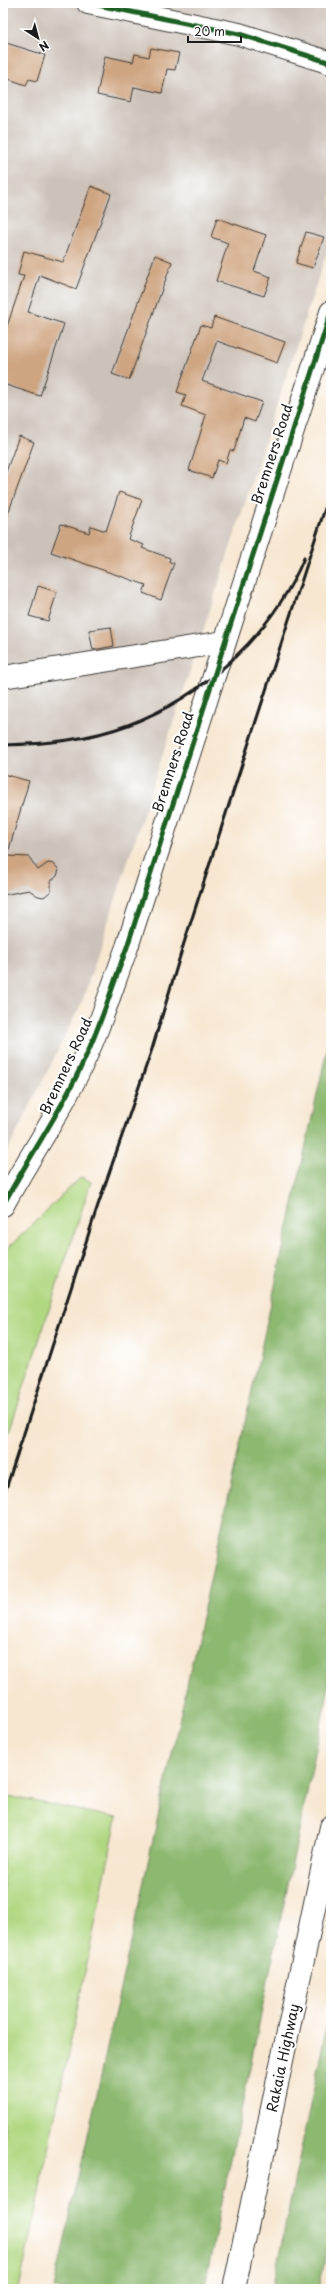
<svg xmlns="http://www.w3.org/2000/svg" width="334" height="2292" font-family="'Playpen Sans',sans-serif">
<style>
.industrial{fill:#ccc2b9}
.green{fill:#b0d781;stroke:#667a4e}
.forest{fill:#8cb86f;stroke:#546a46}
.building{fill:#cfa581}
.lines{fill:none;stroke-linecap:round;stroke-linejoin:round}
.minor-casing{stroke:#3d3a37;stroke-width:24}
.highway-casing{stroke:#3d3a37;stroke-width:24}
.minor{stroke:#fff;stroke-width:22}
.highway{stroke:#fff;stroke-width:22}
.rail{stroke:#1c1c1c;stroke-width:3}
.cycleway-casing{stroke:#fff;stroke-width:8}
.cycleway{stroke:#1b5e20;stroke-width:5}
.labels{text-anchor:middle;stroke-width:4;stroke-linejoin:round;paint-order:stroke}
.street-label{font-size:14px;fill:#1c1c1c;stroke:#fff}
</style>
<rect width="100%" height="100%" fill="#fff"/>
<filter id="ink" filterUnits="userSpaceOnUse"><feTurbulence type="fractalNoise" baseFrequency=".025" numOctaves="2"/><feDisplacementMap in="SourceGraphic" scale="8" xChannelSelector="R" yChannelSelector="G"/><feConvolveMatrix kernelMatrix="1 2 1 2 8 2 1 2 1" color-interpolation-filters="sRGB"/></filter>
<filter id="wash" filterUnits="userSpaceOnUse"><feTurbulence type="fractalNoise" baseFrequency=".012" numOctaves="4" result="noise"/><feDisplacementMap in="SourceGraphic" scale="16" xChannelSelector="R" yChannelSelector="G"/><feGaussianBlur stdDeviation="0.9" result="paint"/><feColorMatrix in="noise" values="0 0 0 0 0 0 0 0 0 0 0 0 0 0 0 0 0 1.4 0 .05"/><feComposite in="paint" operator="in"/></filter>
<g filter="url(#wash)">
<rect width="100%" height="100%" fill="#f7e7d1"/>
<path class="industrial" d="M3,3H331V239L82,1002L3,1160Z"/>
<g class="green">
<path d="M81,1177L91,1182L3,1450V1255L5,1251Z"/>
<path d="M3,1795L117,1818L19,2289H3Z"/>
</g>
<g class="forest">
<path d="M331,1031V1677L204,2289H54Z"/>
<path d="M331,2005V2229L319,2289H272Z"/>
</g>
<g id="blocks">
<g class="building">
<path d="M3,42L45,55L37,81L29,79L26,85L3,77Z"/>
<path d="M151,48L179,53L175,70L167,69L162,93L134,87L131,102L97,95L105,56L133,62L135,54L149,57Z"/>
<path d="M91,186L111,194L76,289L40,275L28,312L64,324L40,396L3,384V338L24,276L18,275L24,251L63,262Z"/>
<path d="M217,218L266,235L254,271L271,277L264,296L216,281L228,243L211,237Z"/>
<path d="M306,232L324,237L313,268L296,263Z"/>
<path d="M155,255L172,262L129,380L112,374Z"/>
<path d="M214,317L285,342L277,363L217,341L202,381L262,402L255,422L244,418L234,451L230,450L226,463L218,460L212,478L189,470L206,415L182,406L186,395L177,392L201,325L211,328Z"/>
<path d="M19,436L34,442L5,522H3V480Z"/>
<path d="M119,492L142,500L128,539L144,545L142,548L170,558L169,562L174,563L161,600L143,593L146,585L51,552L61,524L89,533L91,526L106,531Z"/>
<path d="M38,586L57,592L48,621L29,616Z"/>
<path d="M111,627L114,646L93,650L89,630Z"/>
<path d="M3,774L29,781L7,856L29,857L38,870L48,863L54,864L59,870L57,876L51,881V891L44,897L38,896L29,890L3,895Z"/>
</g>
</g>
</g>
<g filter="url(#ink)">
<use href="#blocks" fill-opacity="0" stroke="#3d3a37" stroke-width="1"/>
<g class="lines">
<g class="minor-casing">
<g id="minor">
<path d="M88,3L239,34L331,63"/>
<path d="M3,677L224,642"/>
<path d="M3,1205C30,1155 62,1110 85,1058C102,1022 113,984 127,947L331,312"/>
</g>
</g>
<g class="highway-casing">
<path id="highway" d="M234,2289L331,1827"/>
</g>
<use href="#minor" class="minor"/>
<use href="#highway" class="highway"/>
<g class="rail">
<path d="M3,745C46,744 88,740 128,725C205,696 272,634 304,558"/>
<path d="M3,1498L97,1208L152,1049L184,943L331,490"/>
</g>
<g class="cycleway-casing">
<g id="cycleway">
<path d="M88,3L239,34L331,63"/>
<path d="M3,1205C30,1155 62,1110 85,1058C102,1022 113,984 127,947L331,312"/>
</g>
</g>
<use href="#cycleway" class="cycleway"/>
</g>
</g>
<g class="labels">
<g class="street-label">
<text transform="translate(272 454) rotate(-72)" y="5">Bremners Road</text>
<text transform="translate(173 762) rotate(-72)" y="5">Bremners Road</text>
<text transform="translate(66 1066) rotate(-65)" y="5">Bremners Road</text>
<text transform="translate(283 2058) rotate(-78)" y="5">Rakaia Highway</text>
</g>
</g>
<rect width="334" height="2292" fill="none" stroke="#fff" stroke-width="16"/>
<g transform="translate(38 38) rotate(144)" stroke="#ffffff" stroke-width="3" paint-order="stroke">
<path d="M0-3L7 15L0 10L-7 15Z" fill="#1c1c1c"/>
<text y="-6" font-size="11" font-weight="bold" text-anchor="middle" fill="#1c1c1c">N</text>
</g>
<path d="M188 36v6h53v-6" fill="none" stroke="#1c1c1c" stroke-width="2"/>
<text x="194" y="36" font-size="12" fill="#1c1c1c" stroke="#ffffff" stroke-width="3" paint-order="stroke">20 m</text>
</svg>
